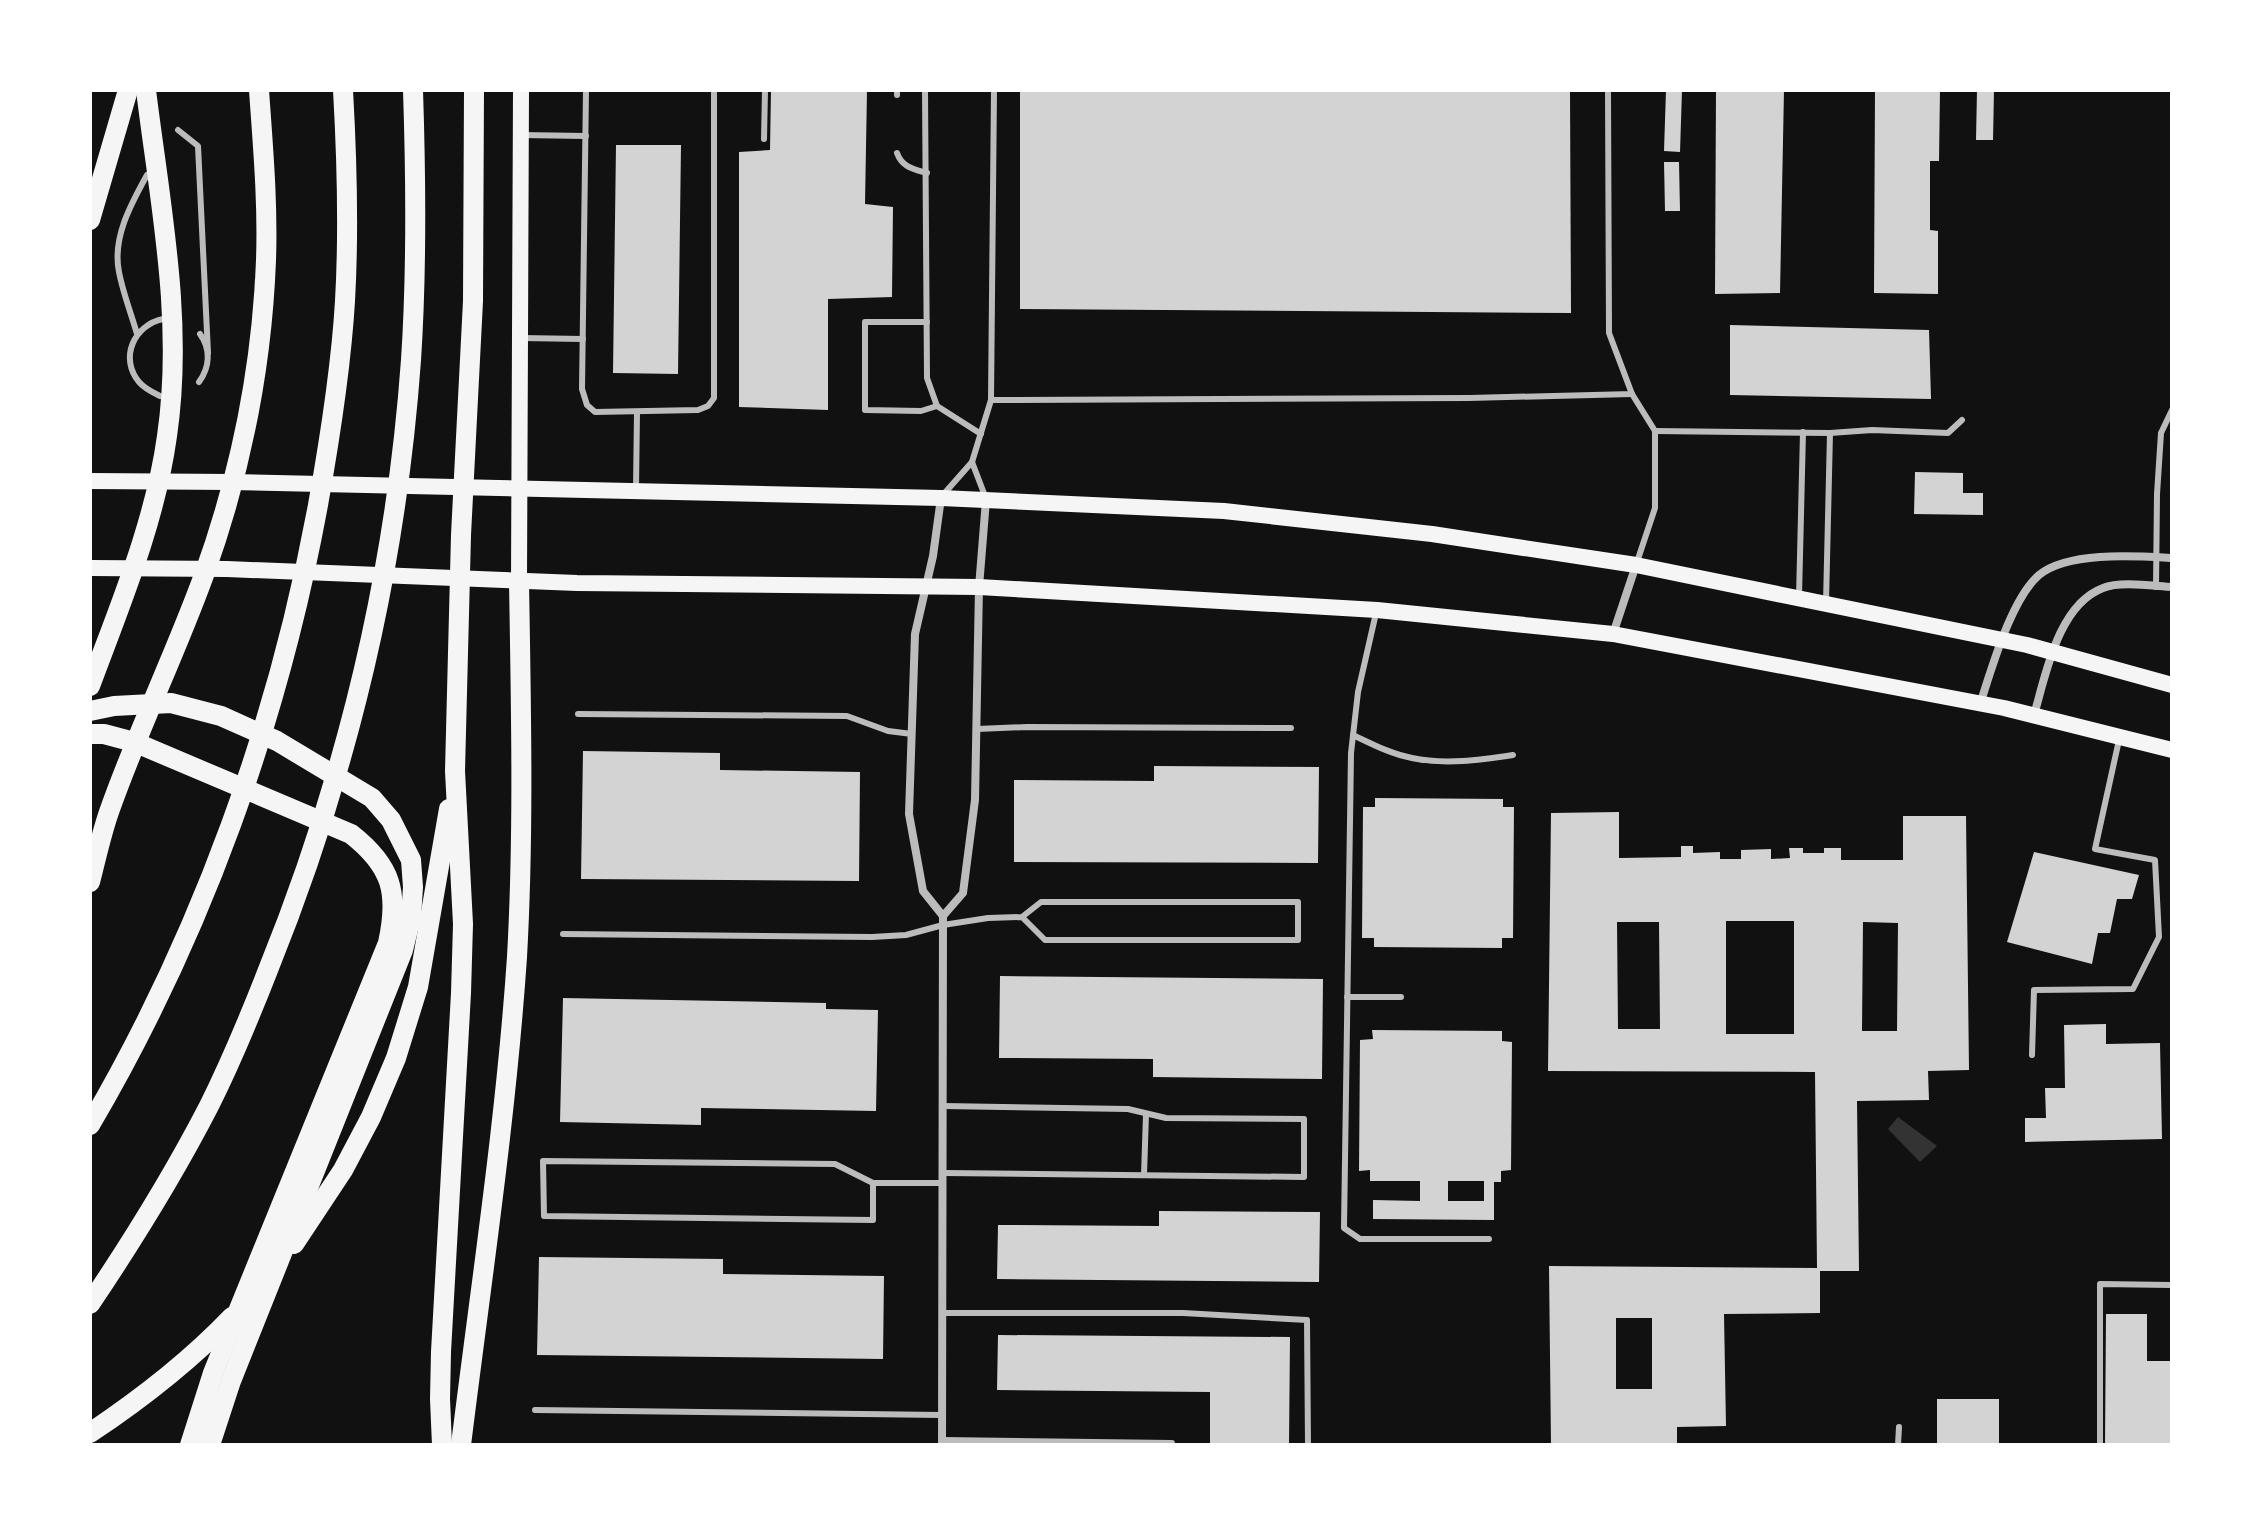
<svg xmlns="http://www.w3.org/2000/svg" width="2262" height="1535" font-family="Rubik,sans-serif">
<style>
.water{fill:#333}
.building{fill:#d3d3d3;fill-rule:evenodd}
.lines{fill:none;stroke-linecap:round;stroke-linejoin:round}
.service{stroke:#bcbcbc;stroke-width:6}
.minor{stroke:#bcbcbc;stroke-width:8}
.secondary{stroke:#f5f5f5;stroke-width:16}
.motorway{stroke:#f5f5f5;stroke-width:20}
</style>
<rect width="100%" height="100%" fill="#111"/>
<path class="water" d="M1898,1117L1937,1146L1920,1162L1888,1129Z"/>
<g class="building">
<path d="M771,90H867L865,204L893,207L892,297L828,299V410L739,407V152L770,150Z"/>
<path d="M1020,90H1570L1571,313L1020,309Z"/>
<path d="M1666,90H1682L1680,152L1664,151Z"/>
<path d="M1716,90H1784L1780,293L1715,294Z"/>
<path d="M1875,90H1940L1939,161H1930V230L1938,231V294L1874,293Z"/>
<path d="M1977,90H1994L1993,140H1976Z"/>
<path d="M616,145H681L678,374L613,373Z"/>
<path d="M1664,162H1679L1680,211H1665Z"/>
<path d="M1730,325L1929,330L1931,399L1730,395Z"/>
<path d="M1915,472L1963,473V493H1983V515L1914,514Z"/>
<path d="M583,751L720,753V770L860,772L859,881L581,879Z"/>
<path d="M1154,766L1319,767L1318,863L1014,862V780L1154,781Z"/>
<path d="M1375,798L1503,799V807H1514L1513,938H1502V948L1374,947V938H1362L1363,807H1375Z"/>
<path d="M1619,812V858L1681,857V846H1693V853L1720,852V859H1741V850L1771,849V859L1790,858L1789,848H1803V853H1824V848H1841V860H1903V816H1966L1969,1070L1928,1071L1929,1100L1857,1101L1859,1271H1820V1313L1724,1314L1726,1426L1677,1427V1445H1551L1549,1266L1817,1268L1815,1072L1548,1071L1551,813ZM1726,921H1794V1034H1726ZM1617,922H1659L1660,1029H1618ZM1863,922L1898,923L1897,1031H1862ZM1616,1318H1652V1389H1616Z"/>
<path d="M2034,852L2139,875L2132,899H2117L2110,933H2098L2092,964L2007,942Z"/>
<path d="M1000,976L1323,979L1322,1079L1153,1077V1059L999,1058Z"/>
<path d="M563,998L826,1003V1009L878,1010L876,1111L701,1108V1125L560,1122Z"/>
<path d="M2106,1024V1044L2160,1043L2162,1139L2025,1142V1118H2046L2045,1088H2065L2064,1025Z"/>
<path d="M1372,1030L1502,1031V1041L1512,1042L1511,1170L1501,1171V1182H1494V1220L1373,1219V1200L1420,1201V1181H1370V1170L1359,1171L1360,1040L1373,1039ZM1448,1181H1484V1201H1448Z"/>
<path d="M1159,1211L1320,1212L1319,1282L997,1279L998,1225L1159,1226Z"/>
<path d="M539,1257L723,1259V1274L884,1276L883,1359L537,1355Z"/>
<path d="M2106,1314H2147V1361H2172V1445H2105Z"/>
<path d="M998,1335L1290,1337L1289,1445H1210V1392L997,1390Z"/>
<rect x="1937" y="1399" width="62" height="46"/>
</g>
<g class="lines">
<g class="service">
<path d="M586,90L582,389L587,405L595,412L698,410L708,406L714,398V90"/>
<path d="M925,90L927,378L937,406L981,434"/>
<path d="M897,95V90"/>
<path d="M178,130L198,146L208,353"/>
<path d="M521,135L586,136"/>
<path d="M764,139L765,90"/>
<path d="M897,153C902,167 913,169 927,173"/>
<path d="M927,322H865V410L921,411L937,406"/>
<path d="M137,334C131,313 123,293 119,272C112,238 131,204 147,175"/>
<path d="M521,338L583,339"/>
<path d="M199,382C210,367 211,349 200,334"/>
<path d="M1632,394L1655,431V508L1636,565"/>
<path d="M160,396C152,392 145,389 139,382C119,358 134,325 163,319"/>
<path d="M991,400L1469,398L1632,394L1609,333L1608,90"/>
<path d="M1655,431L1830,433L1872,430L1948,433L1962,420"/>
<path d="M972,462L985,496"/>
<path d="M636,488L637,412"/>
<path d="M942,496L972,462L991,400L994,90"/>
<path d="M2156,587L2157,494L2161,433L2172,410"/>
<path d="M1799,597L1803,432"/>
<path d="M1826,603L1830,433"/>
<path d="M1376,613L1358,692L1351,753L1344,1228L1360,1239H1489"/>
<path d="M578,714L847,716L888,731L912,734"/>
<path d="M977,729L1027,727L1291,728"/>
<path d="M1353,735C1372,744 1391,754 1412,758C1445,765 1480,760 1513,755"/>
<path d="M563,934L872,937L906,935L943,925L988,918L1022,917L1041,902H1298V940H1045L1022,917"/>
<path d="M1347,997H1401"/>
<path d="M2032,1055L2034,990L2133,989L2159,937L2155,860L2095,849L2119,740"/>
<path d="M943,1106L1128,1109L1166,1118L1304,1119V1177L943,1173"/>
<path d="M1144,1175L1146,1114"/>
<path d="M873,1183V1220L544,1216L543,1161L835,1164L873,1183H943"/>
<path d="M942,1313H1183L1307,1320L1308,1445"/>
<path d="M535,1410L942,1415"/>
<path d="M942,1440L1172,1443V1445"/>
<path d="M1898,1445L1899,1427"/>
<path d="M2100,1445V1284L2172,1285"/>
</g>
<g class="minor">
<path d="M941,498L933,556L915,634L909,814L923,891L943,916"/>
<path d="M1613,634L1636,565"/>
<path d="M1980,704C1992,668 2011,599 2039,575C2068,551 2136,556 2172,558"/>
<path d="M2034,715C2046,674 2058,605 2103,588C2120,581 2153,586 2172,587"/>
<path d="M942,1445L943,916L963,893L975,800L979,587L986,500"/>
</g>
<g class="secondary">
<path d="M90,481L231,482L941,498L1224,511L1432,534L1636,565L2027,645L2172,685"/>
<path d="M90,568L227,569L577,583L979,587L1377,610L1613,634L2004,708L2172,750"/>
<path d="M519,581L521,90"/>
</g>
<g class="motorway">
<path d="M90,220L128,90"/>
<path d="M90,686C120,605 155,523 167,436C184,321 160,204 146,90"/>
<path d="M90,711L114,706L171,703L221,716L277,741L372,798L391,820L411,860L413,887L411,917L403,950L231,1381L210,1445"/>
<path d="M90,734H104L134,742L351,834C392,866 399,893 388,943L213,1373L190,1445"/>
<path d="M90,882C96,859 101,835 109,812C137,732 175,655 204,575C240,475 262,366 266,260C268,203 263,147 259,90"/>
<path d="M90,1125C202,934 278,722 318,505C330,438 341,369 345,301C349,231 347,160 343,90"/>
<path d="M294,1244L343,1170L371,1117L396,1058L418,987L449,809"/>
<path d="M90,1304C133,1240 174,1174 209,1106C231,1062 250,1016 268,970C347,775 396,570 411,360C417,270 416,180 413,90"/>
<path d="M90,1433C141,1399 189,1362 232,1317"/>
<path d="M442,1445L440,1399L441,1352L461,993L463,924L455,771L461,535L473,301L474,90"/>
<path d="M461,1445C481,1283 506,1120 517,957C524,832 521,706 519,581"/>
</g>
</g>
<rect width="2262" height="1535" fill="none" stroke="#ffffff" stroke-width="184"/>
</svg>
